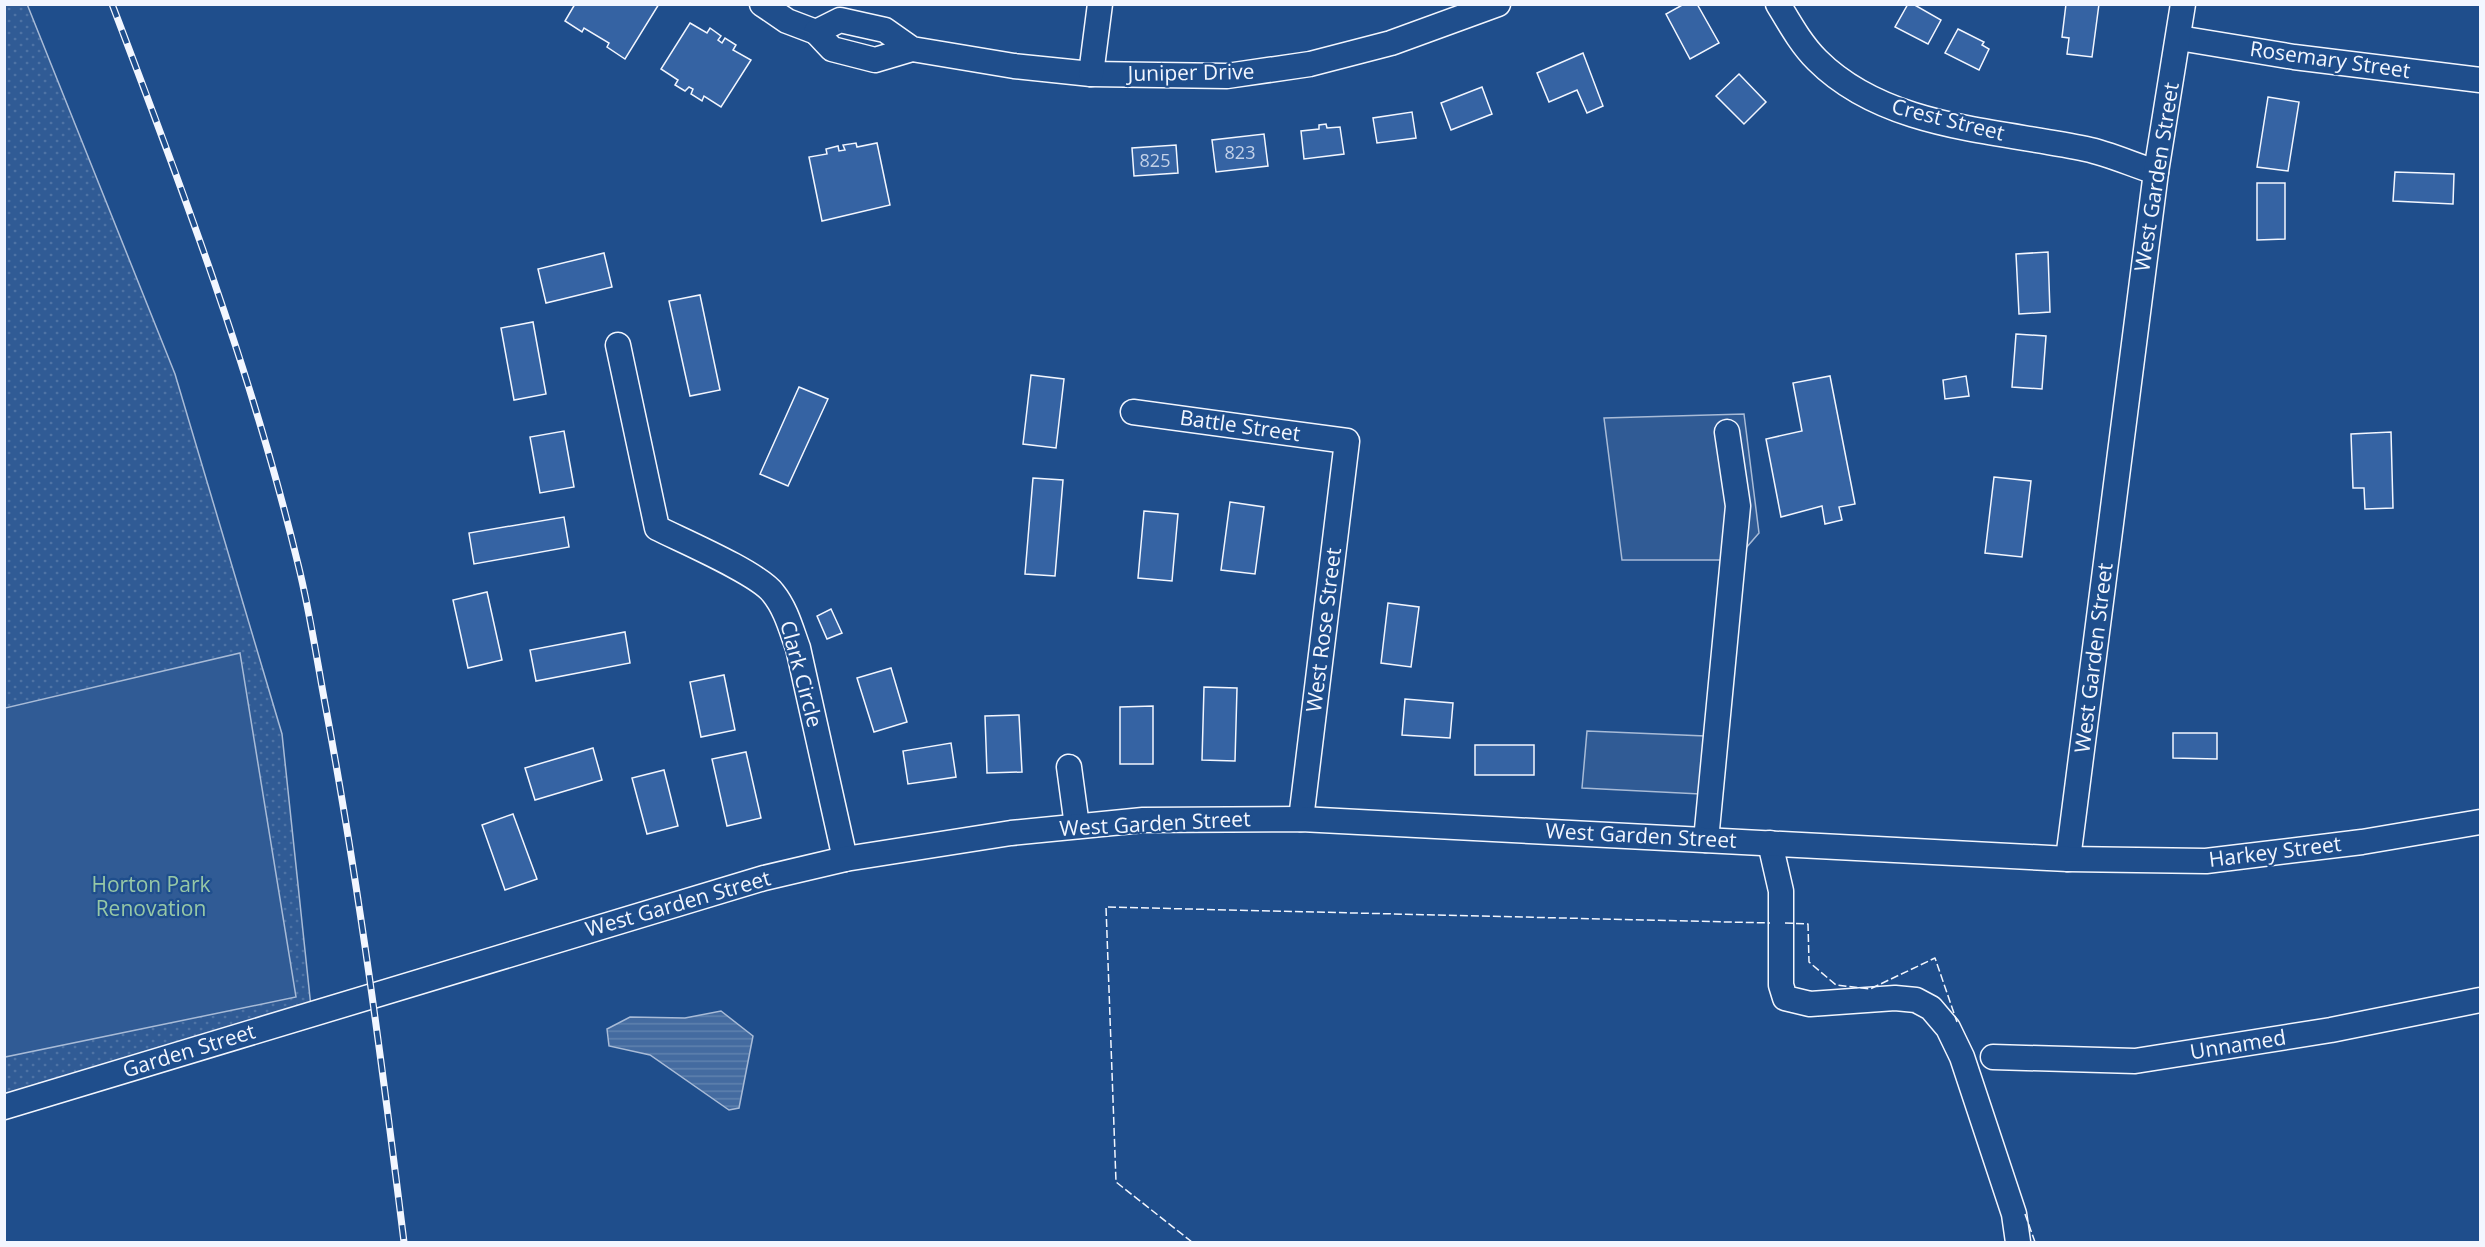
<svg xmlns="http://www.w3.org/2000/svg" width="2485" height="1247" font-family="'Open Sans',sans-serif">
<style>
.park{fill:url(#park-dots);stroke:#a8bbd7;stroke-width:1.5}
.pitch{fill:#305b95;stroke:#a8bbd7;stroke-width:1.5}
.water{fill:url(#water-rules);stroke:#a8bbd7;stroke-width:1.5}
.building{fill:#3563a3;stroke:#f2f6ff;stroke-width:1.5}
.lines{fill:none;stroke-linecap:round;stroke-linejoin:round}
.minor-casing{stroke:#f2f6ff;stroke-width:27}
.minor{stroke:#1f4e8c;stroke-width:24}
.rail-casing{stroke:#f2f6ff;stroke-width:7}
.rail{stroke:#1f4e8c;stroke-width:4.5;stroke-dasharray:14;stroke-linecap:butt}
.fence{stroke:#f2f6ff;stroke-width:1.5;stroke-dasharray:8 3;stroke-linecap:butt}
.labels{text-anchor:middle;stroke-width:4.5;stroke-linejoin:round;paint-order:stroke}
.number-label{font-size:18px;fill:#c3d1e8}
.street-label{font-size:21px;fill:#f2f6ff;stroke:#1f4e8c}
.park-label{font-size:21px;fill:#97c8a6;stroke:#1f4e8c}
</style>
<defs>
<pattern id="park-dots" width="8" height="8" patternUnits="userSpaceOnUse" patternTransform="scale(1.5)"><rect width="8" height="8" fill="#305b95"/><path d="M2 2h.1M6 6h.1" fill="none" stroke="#4e73a5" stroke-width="1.8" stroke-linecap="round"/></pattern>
<pattern id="water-rules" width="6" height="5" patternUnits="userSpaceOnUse" patternTransform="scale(1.5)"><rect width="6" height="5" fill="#446ba0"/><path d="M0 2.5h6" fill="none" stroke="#5f81ae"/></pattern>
</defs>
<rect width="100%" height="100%" fill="#1f4e8c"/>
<path class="park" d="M27,4L175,374L282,734L311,1007L5,1096L4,5Z"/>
<g class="pitch">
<path d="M1744,414L1759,533L1739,556L1724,560H1622L1604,418Z"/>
<path d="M240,653L296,997L5,1057V708Z"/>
<path d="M1587,731L1705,736L1700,794L1582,788Z"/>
</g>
<path class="water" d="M721,1011L753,1036L739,1108L729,1110L650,1055L609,1046L607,1029L630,1017L685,1018Z"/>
<g class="building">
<path d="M575,4H659L625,59L607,47L609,43L584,28L582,32L565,21Z"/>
<path d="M1684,4H1697L1719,43L1690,59L1666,14Z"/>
<path d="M1908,4H1913L1941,20L1928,44L1895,27Z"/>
<path d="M2066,4H2099L2092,57L2067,54L2069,38L2062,37Z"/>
<path d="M690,23L707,33L710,28L721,36L718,40L722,43L725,38L736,45L733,50L751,60L721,107L704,96L702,101L691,94L693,89L689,87L685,91L675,85L678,80L661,69Z"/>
<path d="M1958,29L1984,42L1982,45L1989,49L1979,70L1945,53Z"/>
<path d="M1583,53L1603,106L1587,113L1577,90L1549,102L1537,73Z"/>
<path d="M1739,74L1766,102L1744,124L1716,96Z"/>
<path d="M1482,87L1492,114L1451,130L1441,103Z"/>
<path d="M2268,97L2299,102L2288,171L2257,167Z"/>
<path d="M1412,112L1416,138L1377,143L1373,118Z"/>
<path d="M1326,124L1327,128L1340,127L1344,154L1304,159L1301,131L1319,129V125Z"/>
<path d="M1264,134L1268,166L1216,172L1212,140Z"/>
<path d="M856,143L857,147L877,143L890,205L822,221L809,157L827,154L826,149L838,146L839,151L845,150L843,145Z"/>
<path d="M1176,145L1178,173L1134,176L1132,148Z"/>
<path d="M2395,172L2454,174L2453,204L2393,201Z"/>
<path d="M2257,183H2285V239L2257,240Z"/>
<path d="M2048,252L2050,312L2019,314L2016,254Z"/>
<path d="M604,253L612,287L546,303L538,269Z"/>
<path d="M700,295L720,390L690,396L669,301Z"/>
<path d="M533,322L546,394L514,400L501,328Z"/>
<path d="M2016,334L2046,336L2042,389L2012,387Z"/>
<path d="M1031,375L1064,379L1056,448L1023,444Z"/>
<path d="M1830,376L1855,504L1839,507L1842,520L1825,524L1822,506L1781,517L1766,439L1802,431L1793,383Z"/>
<path d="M1966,376L1969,396L1945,399L1943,380Z"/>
<path d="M799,387L828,399L788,486L760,474Z"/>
<path d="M564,431L574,487L540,493L530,437Z"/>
<path d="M2391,432L2393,508L2365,509L2364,488H2353L2351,434Z"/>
<path d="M1994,477L2031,481L2022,557L1985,553Z"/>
<path d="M1033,478L1063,480L1055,576L1025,574Z"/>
<path d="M1230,502L1264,507L1255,574L1221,570Z"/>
<path d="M1144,511L1178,514L1172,581L1138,578Z"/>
<path d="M564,517L569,547L474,564L469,533Z"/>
<path d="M487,592L502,660L468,668L453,600Z"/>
<path d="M1388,603L1419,607L1411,667L1381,663Z"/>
<path d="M831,609L842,633L827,639L817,616Z"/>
<path d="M625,632L630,663L536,681L530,650Z"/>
<path d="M891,668L907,722L874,732L857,678Z"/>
<path d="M724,675L735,730L701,737L690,682Z"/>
<path d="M1204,687L1237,688L1235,761L1202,760Z"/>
<path d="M1405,699L1453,703L1450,738L1402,735Z"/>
<path d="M1153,706V764H1120V707Z"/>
<path d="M1019,715L1022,772L987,773L985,716Z"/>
<path d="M2173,733H2217V759L2173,758Z"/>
<path d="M951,743L956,777L908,784L903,751Z"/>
<rect x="1475" y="745" width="59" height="30"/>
<path d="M593,748L602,780L535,800L525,768Z"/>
<path d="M746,752L761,818L727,826L712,759Z"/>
<path d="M664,770L678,826L647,834L632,778Z"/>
<path d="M513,814L537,879L505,890L482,825Z"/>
</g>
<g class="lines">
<g class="minor-casing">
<g id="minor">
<path d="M762,4L787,21L816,32"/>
<path d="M1778,4C1790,24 1801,44 1817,60C1886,129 1997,130 2086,149C2110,154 2133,165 2156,172"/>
<path d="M2179,38L2294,57L2480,80"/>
<path d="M912,49L885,30L840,20L816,32L832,49L875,60L912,49L1014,66L1091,74L1227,76L1310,64L1391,43L1498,4"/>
<path d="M1091,74L1100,4"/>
<path d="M618,345L657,528C683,541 758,573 773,593C786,609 791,629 798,648L845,859"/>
<path d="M1133,412L1347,441L1301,819"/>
<path d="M1069,767L1077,826"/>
<path d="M1706,840L1738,506L1727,432"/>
<path d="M1770,843L1781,891V985L1785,998L1810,1004L1895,998L1916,1000L1931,1008L1948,1028L1962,1057L2014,1214L2018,1242"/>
<path d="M2068,859L2156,172L2183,4"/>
<path d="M1993,1057L2135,1061L2331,1030L2480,1000"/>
<path d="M4,1107L764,878L845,859L1011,833L1143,820L1301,819L2068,859L2206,861L2362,842L2480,822"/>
</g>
</g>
<use href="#minor" class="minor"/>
<g class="rail-casing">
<path id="rail" d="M112,4C182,188 252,373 298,564C310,612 317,661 326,709C359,886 382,1064 404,1242"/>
</g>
<use href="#rail" class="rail"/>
<g class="fence">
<path d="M1785,923L1808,924L1809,962L1836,985L1870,989L1935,958L1957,1022"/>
<path d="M2025,1214L2035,1242"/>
<path d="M1192,1242L1116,1182L1106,907L1770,923"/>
</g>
</g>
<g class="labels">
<g class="number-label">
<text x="1240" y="159">823</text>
<text x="1155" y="167">825</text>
</g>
<g class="street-label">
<text transform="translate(2330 60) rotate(8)" y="7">Rosemary Street</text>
<text transform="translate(1191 73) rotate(-1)" y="7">Juniper Drive</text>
<text transform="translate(1948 120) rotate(14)" y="7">Crest Street</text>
<text transform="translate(2157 177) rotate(-81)" y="7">West Garden Street</text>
<text transform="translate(1240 426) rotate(8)" y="7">Battle Street</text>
<text transform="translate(1324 630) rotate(-83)" y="7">West Rose Street</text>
<text transform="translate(2094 658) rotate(-83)" y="7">West Garden Street</text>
<text transform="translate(801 674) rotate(75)" y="7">Clark Circle</text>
<text transform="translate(1155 824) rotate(-3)" y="7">West Garden Street</text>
<text transform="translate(1641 836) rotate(3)" y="7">West Garden Street</text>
<text transform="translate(2275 852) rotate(-7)" y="7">Harkey Street</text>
<text transform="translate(678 904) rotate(-16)" y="7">West Garden Street</text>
<text transform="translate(2238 1045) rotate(-9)" y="7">Unnamed</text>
<text transform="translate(189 1051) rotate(-17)" y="7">Garden Street</text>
</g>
<g class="park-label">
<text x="151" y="892">Horton Park<tspan x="151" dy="24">Renovation</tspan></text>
</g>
</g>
<rect width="2485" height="1247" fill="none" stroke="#f2f6ff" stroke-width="12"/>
</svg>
